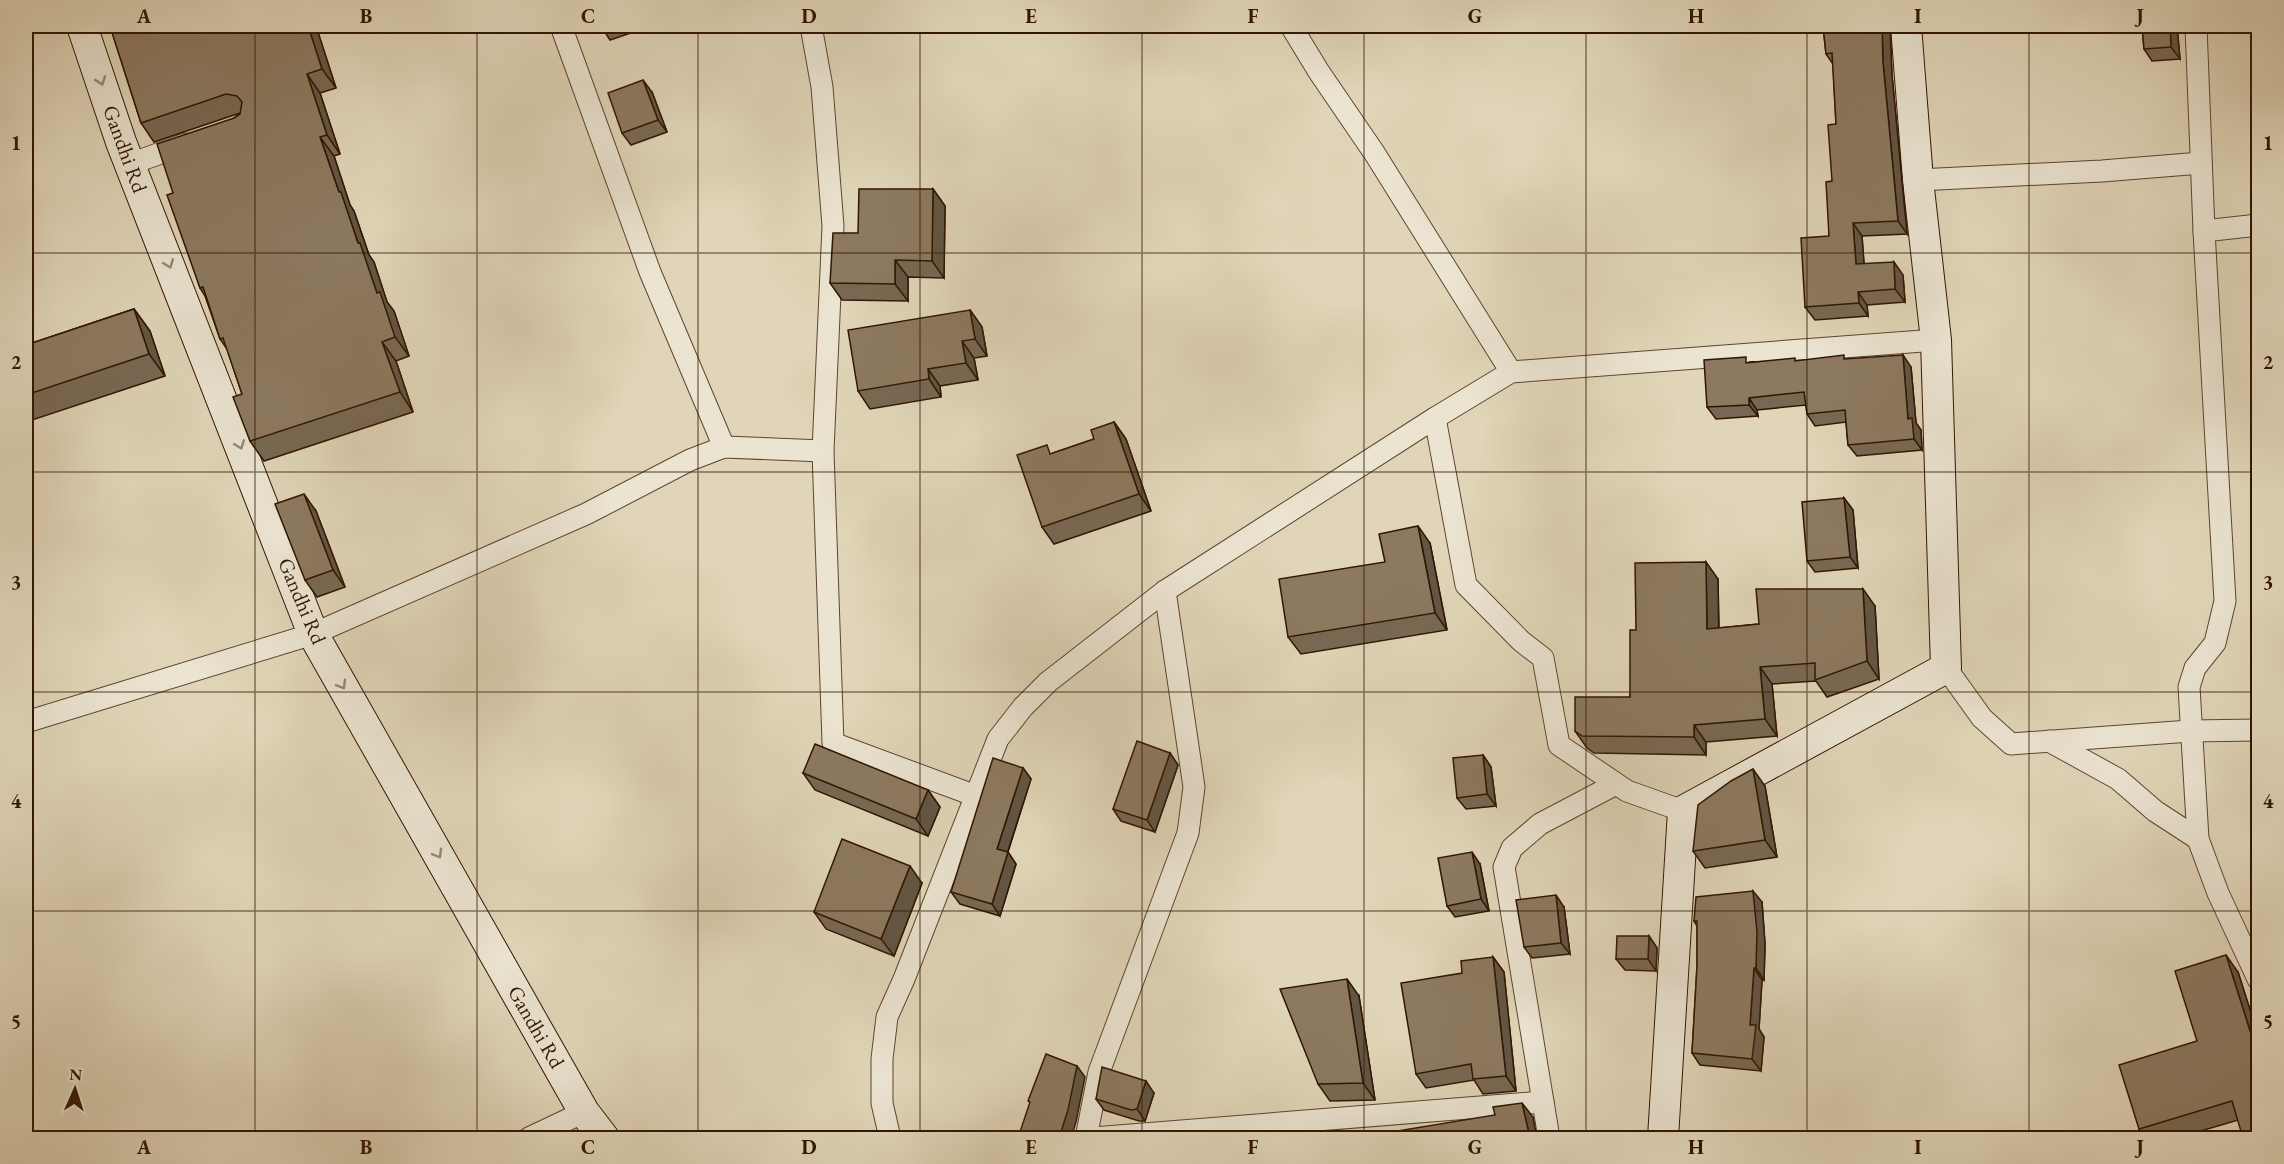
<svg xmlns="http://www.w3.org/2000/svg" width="2284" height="1164" font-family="'EB Garamond',serif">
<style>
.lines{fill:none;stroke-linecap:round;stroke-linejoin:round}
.street-casing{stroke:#5d452e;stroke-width:23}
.secondary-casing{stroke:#311500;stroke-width:32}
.street{stroke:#ebe4d1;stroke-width:21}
.secondary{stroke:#ebe4d1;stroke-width:30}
.wall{fill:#786853;stroke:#311500;stroke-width:1.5}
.shaded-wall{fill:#625543;stroke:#311500;stroke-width:1.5}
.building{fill:#8c7960;stroke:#311500;stroke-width:1.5}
.oneway{stroke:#978773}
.grid{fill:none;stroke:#311500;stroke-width:1.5;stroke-opacity:0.55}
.labels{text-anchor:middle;stroke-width:6;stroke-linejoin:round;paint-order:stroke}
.street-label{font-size:21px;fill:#311500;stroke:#ebe4d1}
.neatline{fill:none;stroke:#311500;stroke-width:2}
.grid-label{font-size:20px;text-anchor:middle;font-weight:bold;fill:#311500}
</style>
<rect width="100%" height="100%" fill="#e0d5b8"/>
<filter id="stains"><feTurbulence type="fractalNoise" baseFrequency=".00333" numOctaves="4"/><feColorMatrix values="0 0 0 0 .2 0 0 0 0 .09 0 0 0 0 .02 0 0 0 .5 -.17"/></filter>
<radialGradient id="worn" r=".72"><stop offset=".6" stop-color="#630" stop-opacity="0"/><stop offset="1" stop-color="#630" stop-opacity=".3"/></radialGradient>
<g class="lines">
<g class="street-casing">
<g id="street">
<path d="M561,26L650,272L724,447"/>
<path d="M811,26L822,87L833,226L823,451L833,743L976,796"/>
<path d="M1291,26L1319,72L1375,154L1511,372"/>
<path d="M2196,26L2204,231L2225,601L2215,643L2195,668L2189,687L2198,839L2218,893L2258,979"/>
<path d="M130,164L186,144"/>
<path d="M1918,180L2102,171L2201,163"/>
<path d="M2204,231L2258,225"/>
<path d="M1435,418L1466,585L1521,641L1543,658L1559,745L1627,791L1683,811"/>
<path d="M1946,668L1982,718L2011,744L2190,731L2258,730"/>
<path d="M26,722L313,634L586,514L690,460L724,447L823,451"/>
<path d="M2049,741L2118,779L2155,811L2198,839"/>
<path d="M529,1138L584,1112"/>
<path d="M890,1138L882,1103V1059L887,1017L904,979L998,739L1023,707L1048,682L1165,591L1435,418L1511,372L1936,340"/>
<path d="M1086,1138L1099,1072L1188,833L1194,787L1165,591"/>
<path d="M1093,1138L1543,1102"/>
<path d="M1549,1138L1504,867L1512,848L1540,824L1616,784"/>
</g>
</g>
<g class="secondary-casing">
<g id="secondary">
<path d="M82,26L121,142L313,634L584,1112L604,1138"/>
<path d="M1663,1138L1683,811L1946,668L1936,340L1918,180L1906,26"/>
</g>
</g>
<use href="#street" class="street"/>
<use href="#secondary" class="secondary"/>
</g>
<g class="wall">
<path d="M110,26H316L336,88L320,93L340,154L334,156L350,205L354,211L369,255L374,262L387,302L394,311L409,356L396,361L413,412L264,461L250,441L242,394L227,349L220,339L205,296L200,288L173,193L234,118L240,113L154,142L141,123Z"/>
<path d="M601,26H651L610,40Z"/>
<path d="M1823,26H1890L1892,75L1907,234L1862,236L1864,264L1903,275L1905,302L1867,305L1868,316L1815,320L1805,307L1829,236L1836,124L1833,64L1826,54Z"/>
<path d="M2142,26H2177L2180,59L2152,61L2144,49Z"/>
<path d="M652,92L667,132L631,145L622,133Z"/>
<path d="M933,189L945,206L944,278L908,277V301L842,300L830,283L858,233Z"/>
<path d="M134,309L150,331L165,376L26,422V345Z"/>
<path d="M970,310L982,327L987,356L974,358L978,380L940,386L941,397L870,409L858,391Z"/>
<path d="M1847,359L1911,367L1916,423L1921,430L1922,450L1857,456L1848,445L1846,422L1815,426L1807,414L1806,405L1757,410L1758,416L1716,419L1707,407L1749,362Z"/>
<path d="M1114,422L1126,439L1151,511L1054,544L1042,527L1053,453L1094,439Z"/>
<path d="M1844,498L1853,510L1858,568L1815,572L1807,561Z"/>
<path d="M316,511L345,587L317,597L305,580Z"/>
<path d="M1430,543L1447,630L1301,654L1288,637L1385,562Z"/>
<path d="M1718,579L1719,628L1759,624L1875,606L1879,679L1827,697L1816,681L1772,684L1777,736L1706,742V755L1594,753L1587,748L1575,731L1630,697L1636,630Z"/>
<path d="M1170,753L1178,765L1155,832L1121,821L1113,809Z"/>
<path d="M1483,755L1491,767L1496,806L1466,809L1457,798Z"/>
<path d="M1023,768L1031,779L1008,852L1016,864L1000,916L960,904L951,892Z"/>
<path d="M803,773L928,790L940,807L928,836L815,790Z"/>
<path d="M1765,786L1777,857L1705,868L1693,851Z"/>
<path d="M1480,864L1489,911L1455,917L1447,906Z"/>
<path d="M922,883L894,956L826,929L814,912Z"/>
<path d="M1762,902L1765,944L1764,980H1762L1759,1029L1764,1037L1761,1071L1700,1065L1692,1053L1697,966V926L1694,921Z"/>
<path d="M1564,907L1570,954L1532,958L1524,947Z"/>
<path d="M1649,936L1657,948L1656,971L1625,970L1616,959Z"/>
<path d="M1493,957L1504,972L1516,1091L1483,1094L1474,1080L1426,1088L1416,1074L1462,973Z"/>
<path d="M2238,972L2259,1038V1138L2238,1120L2177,1138H2146L2139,1129L2197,1041Z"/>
<path d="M1359,996L1375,1100L1330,1101L1318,1084Z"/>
<path d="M1154,1093L1145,1121H1139L1104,1110L1096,1099Z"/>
</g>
<g class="shaded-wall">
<path d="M308,26H316L336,88L322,69Z"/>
<path d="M1882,26H1890L1892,75L1907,234L1898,221L1883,62Z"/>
<path d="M2170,26H2177L2180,59L2171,47Z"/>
<path d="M307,74L320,93L340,154L327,135Z"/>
<path d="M643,80L652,92L667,132L658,120Z"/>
<path d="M320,137L334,156L350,205L354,211L369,255L374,262L387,302L394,311L409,356L395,337L377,293L339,192Z"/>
<path d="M933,189L945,206L944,278L932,261Z"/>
<path d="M1853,223L1862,236L1865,278L1856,264Z"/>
<path d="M895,260L908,277V301L895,284Z"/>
<path d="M1894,262L1903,275L1905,302L1895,289Z"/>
<path d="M1858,292L1867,305L1868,316L1859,303Z"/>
<path d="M134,309L150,331L165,376L149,354Z"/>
<path d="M970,310L982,327L987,356L975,339Z"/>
<path d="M962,341L974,358L978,380L966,363Z"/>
<path d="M382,342L396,361L413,412L400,392Z"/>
<path d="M1903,355L1911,367L1916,423L1921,430L1922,450L1914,439L1908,419Z"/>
<path d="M928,369L940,386L941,397L929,379Z"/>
<path d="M1749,398L1757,410L1758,416L1749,405Z"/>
<path d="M1114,422L1126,439L1151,511L1139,494Z"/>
<path d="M304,494L316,511L345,587L333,570Z"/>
<path d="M1844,498L1853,510L1858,568L1850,557Z"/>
<path d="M1418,526L1430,543L1447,630L1435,613Z"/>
<path d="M1706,562L1718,579L1719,646L1707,629Z"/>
<path d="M1863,589L1875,606L1879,679L1867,661Z"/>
<path d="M1760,667L1772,684L1777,736L1765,719Z"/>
<path d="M1694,725L1706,742V755L1694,737Z"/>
<path d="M1170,753L1178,765L1155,832L1147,820Z"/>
<path d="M1483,755L1491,767L1496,806L1487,794Z"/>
<path d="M1023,768L1031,779L1005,860L997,849Z"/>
<path d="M1753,769L1765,786L1777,857L1765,840Z"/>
<path d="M928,790L940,807L928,836L916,819Z"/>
<path d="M1008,852L1016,864L1000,916L992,904Z"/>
<path d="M1472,852L1480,864L1489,911L1481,899Z"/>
<path d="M910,866L922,883L894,956L881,939Z"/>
<path d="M1753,891L1762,902L1765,944L1764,980L1756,968Z"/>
<path d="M1556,895L1564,907L1570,954L1561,943Z"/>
<path d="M1649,936L1657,948L1656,971L1648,959Z"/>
<path d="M2226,955L2238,972L2259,1038V1059Z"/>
<path d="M1493,957L1504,972L1516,1091L1506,1076Z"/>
<path d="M1754,968L1762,980L1759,1029L1764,1037L1761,1071L1752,1059L1750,1025Z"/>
<path d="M1347,979L1359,996L1375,1100L1363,1083Z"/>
<path d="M1077,1066L1085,1077L1076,1122L1071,1138H1059Z"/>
<path d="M1146,1081L1154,1093L1145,1121L1137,1109Z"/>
<path d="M1522,1103L1533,1117L1537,1138H1530Z"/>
</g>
<g class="building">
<path d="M110,26H308L322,69L307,74L327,135L320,137L339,192H341L358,243H360L377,293L380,292L395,337L382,342L400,392L250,441L233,397L242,394L223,338L220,339L203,287L200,288L167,195L173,193L157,144L234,118L240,114L242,102L237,96L226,94L141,123Z"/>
<path d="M601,26H609L602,28Z"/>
<path d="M1823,26H1882L1883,62L1898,221L1853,223L1856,264L1894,262L1895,289L1858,292L1859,303L1805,307L1801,238L1829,236L1826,182L1832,181L1828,125L1836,124L1832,53L1826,54Z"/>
<path d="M2142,26H2170L2171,47L2144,49Z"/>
<path d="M643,80L658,120L622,133L608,93Z"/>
<path d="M859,189H933L932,261L895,260V284L830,283L833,233H858Z"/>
<path d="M134,309L149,354L26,395V345Z"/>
<path d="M970,310L975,339L962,341L966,363L928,369L929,379L858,391L848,330Z"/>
<path d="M1844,355V359L1903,355L1908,419L1912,418L1914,439L1848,445L1845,410L1807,414L1804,392L1749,398V405L1707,407L1704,360L1746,357V363L1795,358V361Z"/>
<path d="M1114,422L1139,494L1042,527L1017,455L1047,445L1050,454L1094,439L1091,430Z"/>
<path d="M304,494L333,570L305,580L275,504Z"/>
<path d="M1844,498L1850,557L1807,561L1802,502Z"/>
<path d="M1418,526L1435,613L1288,637L1279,579L1385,562L1379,534Z"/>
<path d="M1706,562L1707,629L1759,624L1756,589H1863L1867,661L1815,680V663L1760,667L1765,719L1694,725V737L1582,736L1575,731V697H1630V630H1636L1635,563Z"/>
<path d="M1137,741L1170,753L1147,820L1113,809Z"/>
<path d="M815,744L928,790L916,819L803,773Z"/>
<path d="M1483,755L1487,794L1457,798L1453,758Z"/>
<path d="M993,758L1023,768L997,849L1008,852L992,904L951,892Z"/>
<path d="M1753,769L1765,840L1693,851L1698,805L1731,781Z"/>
<path d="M842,839L910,866L881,939L814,912Z"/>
<path d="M1472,852L1481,899L1447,906L1438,858Z"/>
<path d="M1753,891L1757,932L1756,968H1754L1750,1025H1756L1752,1059L1692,1053L1697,966V921H1694L1696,897Z"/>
<path d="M1556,895L1561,943L1524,947L1516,900Z"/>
<path d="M1617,936H1649L1648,959H1616Z"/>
<path d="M2226,955L2259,1059V1138H2243L2232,1101L2139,1129L2119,1065L2197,1041L2175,971Z"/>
<path d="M1493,957L1506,1076L1473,1079L1471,1064L1416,1074L1401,983L1462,973L1461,961Z"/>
<path d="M1347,979L1363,1083L1318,1084L1280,989Z"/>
<path d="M1046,1054L1077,1066L1068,1110L1059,1138H1018L1030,1102L1028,1101Z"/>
<path d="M1102,1067L1146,1081L1137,1109L1131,1110L1096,1099Z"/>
<path d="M1522,1103L1530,1138H1355L1495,1115L1493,1107Z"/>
<path d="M1244,1134V1138H1214Z"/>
<path d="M1167,1135L1168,1138H1148Z"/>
</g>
<defs><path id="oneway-chevron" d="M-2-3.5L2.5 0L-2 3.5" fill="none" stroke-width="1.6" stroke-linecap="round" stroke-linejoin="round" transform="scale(1.5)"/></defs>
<g class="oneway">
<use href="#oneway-chevron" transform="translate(101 81) rotate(71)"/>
<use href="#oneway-chevron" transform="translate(169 264) rotate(69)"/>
<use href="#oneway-chevron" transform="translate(240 445) rotate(69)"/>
<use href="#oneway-chevron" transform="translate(342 685) rotate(60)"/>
<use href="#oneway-chevron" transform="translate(438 854) rotate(60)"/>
</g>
<path class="grid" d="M255,26V1138M477,26V1138M698,26V1138M920,26V1138M1142,26V1138M1364,26V1138M1586,26V1138M1807,26V1138M2029,26V1138M26,253H2258M26,472H2258M26,692H2258M26,911H2258"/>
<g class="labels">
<g class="street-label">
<text transform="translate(125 149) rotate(70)" y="7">Gandhi Rd</text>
<text transform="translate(302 601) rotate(67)" y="7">Gandhi Rd</text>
<text transform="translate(536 1027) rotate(60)" y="7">Gandhi Rd</text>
</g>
</g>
<rect width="2284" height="1164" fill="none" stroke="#e0d5b8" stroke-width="66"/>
<g transform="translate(75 1089) rotate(3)" stroke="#ebe4d1" stroke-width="4.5" paint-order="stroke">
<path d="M0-4.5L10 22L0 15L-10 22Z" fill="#311500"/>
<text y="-9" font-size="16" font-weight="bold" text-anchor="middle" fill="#311500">N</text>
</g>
<rect x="33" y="33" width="2218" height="1098" class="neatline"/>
<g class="grid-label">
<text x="144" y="23">A</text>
<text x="366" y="23">B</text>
<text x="588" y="23">C</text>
<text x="809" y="23">D</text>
<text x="1031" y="23">E</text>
<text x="1253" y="23">F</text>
<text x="1475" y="23">G</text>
<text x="1696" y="23">H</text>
<text x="1918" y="23">I</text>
<text x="2140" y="23">J</text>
<text x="16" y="150">1</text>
<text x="2268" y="150">1</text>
<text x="16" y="369">2</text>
<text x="2268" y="369">2</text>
<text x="16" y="589">3</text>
<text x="2268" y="589">3</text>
<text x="16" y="808">4</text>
<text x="2268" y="808">4</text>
<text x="16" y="1028">5</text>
<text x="2268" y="1028">5</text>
<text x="144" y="1154">A</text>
<text x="366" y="1154">B</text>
<text x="588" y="1154">C</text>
<text x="809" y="1154">D</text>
<text x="1031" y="1154">E</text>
<text x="1253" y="1154">F</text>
<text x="1475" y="1154">G</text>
<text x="1696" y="1154">H</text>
<text x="1918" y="1154">I</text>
<text x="2140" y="1154">J</text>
</g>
<rect width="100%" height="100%" filter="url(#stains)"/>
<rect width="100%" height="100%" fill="url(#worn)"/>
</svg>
